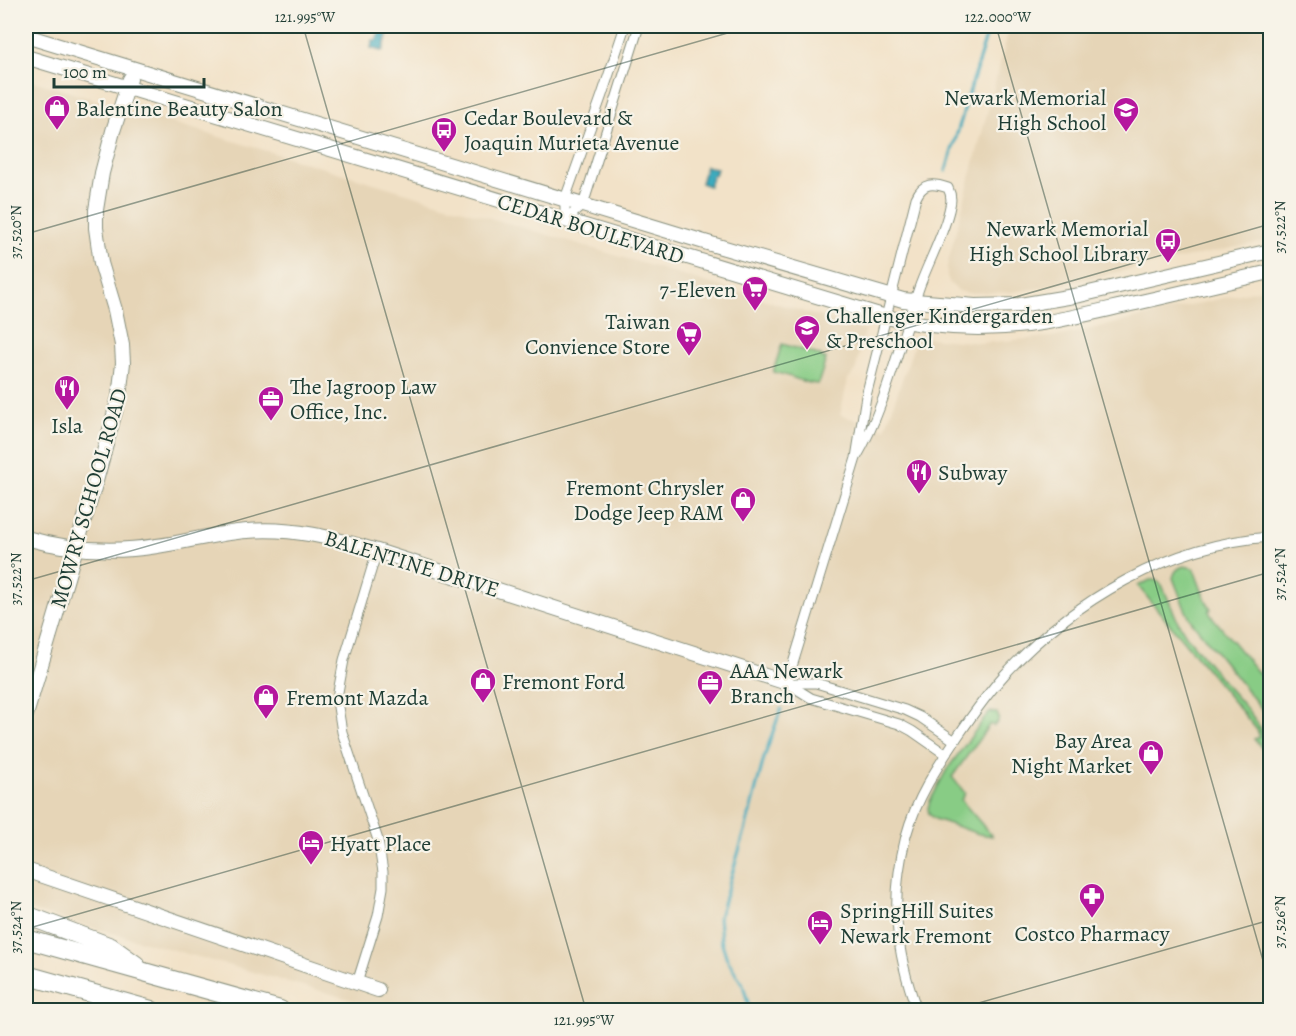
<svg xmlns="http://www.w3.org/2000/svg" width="1296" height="1036" font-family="Alegreya,serif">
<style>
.built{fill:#e6d5b7}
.green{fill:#88cc85;stroke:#54845c;stroke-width:1.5}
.water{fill:#3eaabd;stroke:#2e7478;stroke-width:1.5}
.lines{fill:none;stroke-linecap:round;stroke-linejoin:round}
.stream{stroke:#3eaabd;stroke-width:3}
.street-casing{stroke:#88907e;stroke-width:11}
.secondary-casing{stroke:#88907e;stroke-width:16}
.highway-casing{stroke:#88907e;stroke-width:20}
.street{stroke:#fff;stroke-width:9}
.secondary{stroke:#fff;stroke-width:14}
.highway{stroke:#fff;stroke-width:18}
.ticks{fill:none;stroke:#1f3d34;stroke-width:1.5;stroke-opacity:0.45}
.labels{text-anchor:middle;stroke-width:4.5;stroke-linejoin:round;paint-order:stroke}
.poi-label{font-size:22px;fill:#1f3d34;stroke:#f7f3e8;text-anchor:start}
.street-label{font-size:22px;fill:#1f3d34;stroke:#f7f3e8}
.neatline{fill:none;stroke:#1f3d34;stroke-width:2}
.ticks-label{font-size:15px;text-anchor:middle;fill:#1f3d34}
</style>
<rect width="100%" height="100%" fill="#f7f3e8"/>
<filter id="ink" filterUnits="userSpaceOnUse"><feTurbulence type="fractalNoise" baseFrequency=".0167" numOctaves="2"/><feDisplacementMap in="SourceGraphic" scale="12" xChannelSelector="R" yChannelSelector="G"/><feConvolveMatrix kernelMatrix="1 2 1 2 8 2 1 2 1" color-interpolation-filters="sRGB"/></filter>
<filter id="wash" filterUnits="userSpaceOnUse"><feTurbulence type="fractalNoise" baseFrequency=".008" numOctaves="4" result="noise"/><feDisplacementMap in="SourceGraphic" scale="24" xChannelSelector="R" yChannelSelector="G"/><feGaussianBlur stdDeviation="1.35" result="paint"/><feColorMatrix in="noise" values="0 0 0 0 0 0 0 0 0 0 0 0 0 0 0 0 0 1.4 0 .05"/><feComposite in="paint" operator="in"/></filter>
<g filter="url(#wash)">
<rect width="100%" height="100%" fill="#f2e2c8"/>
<g class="built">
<path d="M1010,26H1270V240L1047,287L1013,292L968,293L959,291L950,284L947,276V266Z"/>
<path d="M26,79L865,330L855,372L848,379L840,415L885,429L917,337L982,343L1061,336L1270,287V1010H389L26,909Z"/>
</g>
<g class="green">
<path d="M782,344L822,356L821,358L826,359L818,384C803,384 788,374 773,372Z"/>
<path d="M1184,566L1193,568L1195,572L1205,599L1211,609L1209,610L1210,614L1270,687V723L1265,713L1192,622L1185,609L1173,578C1174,572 1177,568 1184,566Z"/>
<path d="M1150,580H1155L1162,585L1179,624L1188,638C1201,654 1214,670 1227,686C1243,705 1267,727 1268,754L1266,753L1254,739L1260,737L1257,730L1138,586Z"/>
<path d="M989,712L997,713C1000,719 998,722 994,726L990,724L952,777L965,793L961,800L992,836L979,834L935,819L929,814L928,808L930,801L946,771Z"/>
</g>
<g class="water">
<path d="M381,29L387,31L388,33L383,50L381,51L371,48L373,40L376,41L380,30Z"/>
<path d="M706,166L717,169L715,175H713L709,186L701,183Z"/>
</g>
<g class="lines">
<g class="stream">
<path d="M946,171L989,26"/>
<path d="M750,1010L743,985L727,959L721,940L719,917L745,831L764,758L781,709"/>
</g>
</g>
</g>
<g filter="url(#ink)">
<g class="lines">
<g class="street-casing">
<g id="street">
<path d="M565,220L583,205L639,26"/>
<path d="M565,220V199L602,95L625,26"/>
<path d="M787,683L856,458L866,396L916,198C923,182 933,183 948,188C951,194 952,199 950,206C945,233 927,264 918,291C898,347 886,406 856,458"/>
<path d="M787,683H816L905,710L920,717L955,741"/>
<path d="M787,683L811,698L899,724L912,731L945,754"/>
<path d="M357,983L378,916L383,888V872L378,840L342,732L338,707V692L344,660L377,551"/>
<path d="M917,1010C895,950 890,899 906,836C916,799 937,767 958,736C973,714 988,693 1005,674C1074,600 1169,544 1270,537"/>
</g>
</g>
<g class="secondary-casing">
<g id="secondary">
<path d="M26,36L711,244L903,300L975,306L1020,305L1080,295L1270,251"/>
<path d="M26,57L886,317C936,329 990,331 1041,323C1073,318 1104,310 1136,303C1181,293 1226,282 1270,272"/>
<path d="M26,538C68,550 113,553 157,546C187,542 217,533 247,531C292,527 334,538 377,551L787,683"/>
<path d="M26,715L96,481L119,397L123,363L122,345L115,310L101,263L96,228V210L102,173L113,131L130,79"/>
<path d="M26,870L378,990"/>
</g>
</g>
<g class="highway-casing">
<g id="highway">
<path d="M26,915L111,947L136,965"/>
<path d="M26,939L280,1010"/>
<path d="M26,975L151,1010"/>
</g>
</g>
<use href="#street" class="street"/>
<use href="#secondary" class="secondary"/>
<use href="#highway" class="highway"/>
</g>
</g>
<path class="ticks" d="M303,26L586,1010M996,26L1270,985M26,234L752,26M26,581L1270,224M26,929L1270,572M954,1010L1270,920"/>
<defs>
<g id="shop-pin" transform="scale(1.35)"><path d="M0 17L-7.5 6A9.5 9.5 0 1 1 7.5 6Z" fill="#b5179e" stroke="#f7f3e8"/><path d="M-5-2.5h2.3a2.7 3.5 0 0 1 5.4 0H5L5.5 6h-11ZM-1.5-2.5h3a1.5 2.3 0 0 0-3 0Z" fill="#fff"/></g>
<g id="school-pin" transform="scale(1.35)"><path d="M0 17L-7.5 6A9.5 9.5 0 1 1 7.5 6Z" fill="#b5179e" stroke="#f7f3e8"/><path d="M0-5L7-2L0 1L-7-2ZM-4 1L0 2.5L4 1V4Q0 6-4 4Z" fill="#fff"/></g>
<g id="bus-pin" transform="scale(1.35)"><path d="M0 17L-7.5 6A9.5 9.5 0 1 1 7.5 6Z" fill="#b5179e" stroke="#f7f3e8"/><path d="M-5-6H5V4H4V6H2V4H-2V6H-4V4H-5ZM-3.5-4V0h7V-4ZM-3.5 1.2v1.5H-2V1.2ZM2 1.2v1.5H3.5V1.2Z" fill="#fff"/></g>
<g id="supermarket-pin" transform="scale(1.35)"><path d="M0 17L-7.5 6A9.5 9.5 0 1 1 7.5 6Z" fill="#b5179e" stroke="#f7f3e8"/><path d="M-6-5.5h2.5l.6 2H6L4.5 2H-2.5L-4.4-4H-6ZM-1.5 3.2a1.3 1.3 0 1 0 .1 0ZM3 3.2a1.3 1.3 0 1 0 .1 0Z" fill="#fff"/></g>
<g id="restaurant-pin" transform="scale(1.35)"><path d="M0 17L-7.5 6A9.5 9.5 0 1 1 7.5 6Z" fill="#b5179e" stroke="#f7f3e8"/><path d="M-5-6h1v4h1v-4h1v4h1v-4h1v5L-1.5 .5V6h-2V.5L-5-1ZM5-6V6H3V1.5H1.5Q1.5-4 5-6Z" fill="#fff"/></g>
<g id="office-pin" transform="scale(1.35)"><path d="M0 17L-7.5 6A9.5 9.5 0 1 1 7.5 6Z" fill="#b5179e" stroke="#f7f3e8"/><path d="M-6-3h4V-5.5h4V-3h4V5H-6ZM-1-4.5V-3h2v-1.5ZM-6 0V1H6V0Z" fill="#fff"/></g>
<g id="hotel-pin" transform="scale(1.35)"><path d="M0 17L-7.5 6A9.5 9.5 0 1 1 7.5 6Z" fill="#b5179e" stroke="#f7f3e8"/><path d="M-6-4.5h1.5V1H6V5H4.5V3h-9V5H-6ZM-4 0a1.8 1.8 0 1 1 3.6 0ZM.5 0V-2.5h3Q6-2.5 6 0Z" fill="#fff"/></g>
<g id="pharmacy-pin" transform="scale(1.35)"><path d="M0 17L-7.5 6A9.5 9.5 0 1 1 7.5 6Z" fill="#b5179e" stroke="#f7f3e8"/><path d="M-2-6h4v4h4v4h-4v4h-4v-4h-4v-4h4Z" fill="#fff"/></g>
</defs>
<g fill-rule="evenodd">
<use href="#shop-pin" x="57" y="108"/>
<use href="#school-pin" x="1126" y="110"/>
<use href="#bus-pin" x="444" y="130"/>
<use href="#bus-pin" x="1168" y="241"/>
<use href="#supermarket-pin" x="755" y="289"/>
<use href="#school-pin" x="807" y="328"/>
<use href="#supermarket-pin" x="689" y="334"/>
<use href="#restaurant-pin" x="67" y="388"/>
<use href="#office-pin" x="271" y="399"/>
<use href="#restaurant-pin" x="919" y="472"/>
<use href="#shop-pin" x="743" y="500"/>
<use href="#shop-pin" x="483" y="681"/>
<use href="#office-pin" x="710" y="683"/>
<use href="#shop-pin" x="266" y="697"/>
<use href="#shop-pin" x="1151" y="753"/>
<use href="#hotel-pin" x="311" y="843"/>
<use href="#pharmacy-pin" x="1092" y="896"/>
<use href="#hotel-pin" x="820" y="923"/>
</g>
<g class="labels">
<g class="poi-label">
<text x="1106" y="105" text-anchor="end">Newark Memorial<tspan x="1106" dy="25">High School</tspan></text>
<text x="76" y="116">Balentine Beauty Salon</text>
<text x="464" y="125">Cedar Boulevard &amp;<tspan x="464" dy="25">Joaquin Murieta Avenue</tspan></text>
<text x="1148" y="236" text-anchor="end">Newark Memorial<tspan x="1148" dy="25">High School Library</tspan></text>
<text x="736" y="297" text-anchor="end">7-Eleven</text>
<text x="826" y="323">Challenger Kindergarden<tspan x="826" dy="25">&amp; Preschool</tspan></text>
<text x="670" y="329" text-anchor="end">Taiwan<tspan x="670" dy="25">Convience Store</tspan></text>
<text x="290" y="394">The Jagroop Law<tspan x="290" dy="25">Office, Inc.</tspan></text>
<text x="67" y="433" text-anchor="middle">Isla</text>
<text x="938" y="480">Subway</text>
<text x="724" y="495" text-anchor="end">Fremont Chrysler<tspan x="724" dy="25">Dodge Jeep RAM</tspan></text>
<text x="730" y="678">AAA Newark<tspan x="730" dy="25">Branch</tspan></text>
<text x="502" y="689">Fremont Ford</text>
<text x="286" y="705">Fremont Mazda</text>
<text x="1132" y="748" text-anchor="end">Bay Area<tspan x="1132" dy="25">Night Market</tspan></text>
<text x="330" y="851">Hyatt Place</text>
<text x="840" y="918">SpringHill Suites<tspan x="840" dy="25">Newark Fremont</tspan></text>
<text x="1092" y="941" text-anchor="middle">Costco Pharmacy</text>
</g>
<g class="street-label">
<text transform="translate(591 228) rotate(17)" y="8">CEDAR BOULEVARD</text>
<text transform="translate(88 498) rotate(-74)" y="8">MOWRY SCHOOL ROAD</text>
<text transform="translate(412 563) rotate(17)" y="8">BALENTINE DRIVE</text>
</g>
</g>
<rect width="1296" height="1036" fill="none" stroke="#f7f3e8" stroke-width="66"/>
<path d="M54 78v9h150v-9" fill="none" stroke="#1f3d34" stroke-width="3"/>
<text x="63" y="78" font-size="18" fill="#1f3d34" stroke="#f7f3e8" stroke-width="4.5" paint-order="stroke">100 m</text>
<rect x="33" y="33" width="1230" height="970" class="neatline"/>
<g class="ticks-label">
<text x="305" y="22">121.995°W</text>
<text x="998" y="22">122.000°W</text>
<text transform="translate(1280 227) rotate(-90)" y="5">37.522°N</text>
<text transform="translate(16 232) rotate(-90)" y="5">37.520°N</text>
<text transform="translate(1280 574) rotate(-90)" y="5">37.524°N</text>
<text transform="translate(16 579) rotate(-90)" y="5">37.522°N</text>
<text transform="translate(1280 922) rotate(-90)" y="5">37.526°N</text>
<text transform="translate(16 927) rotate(-90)" y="5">37.524°N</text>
<text x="584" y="1025">121.995°W</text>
</g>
</svg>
